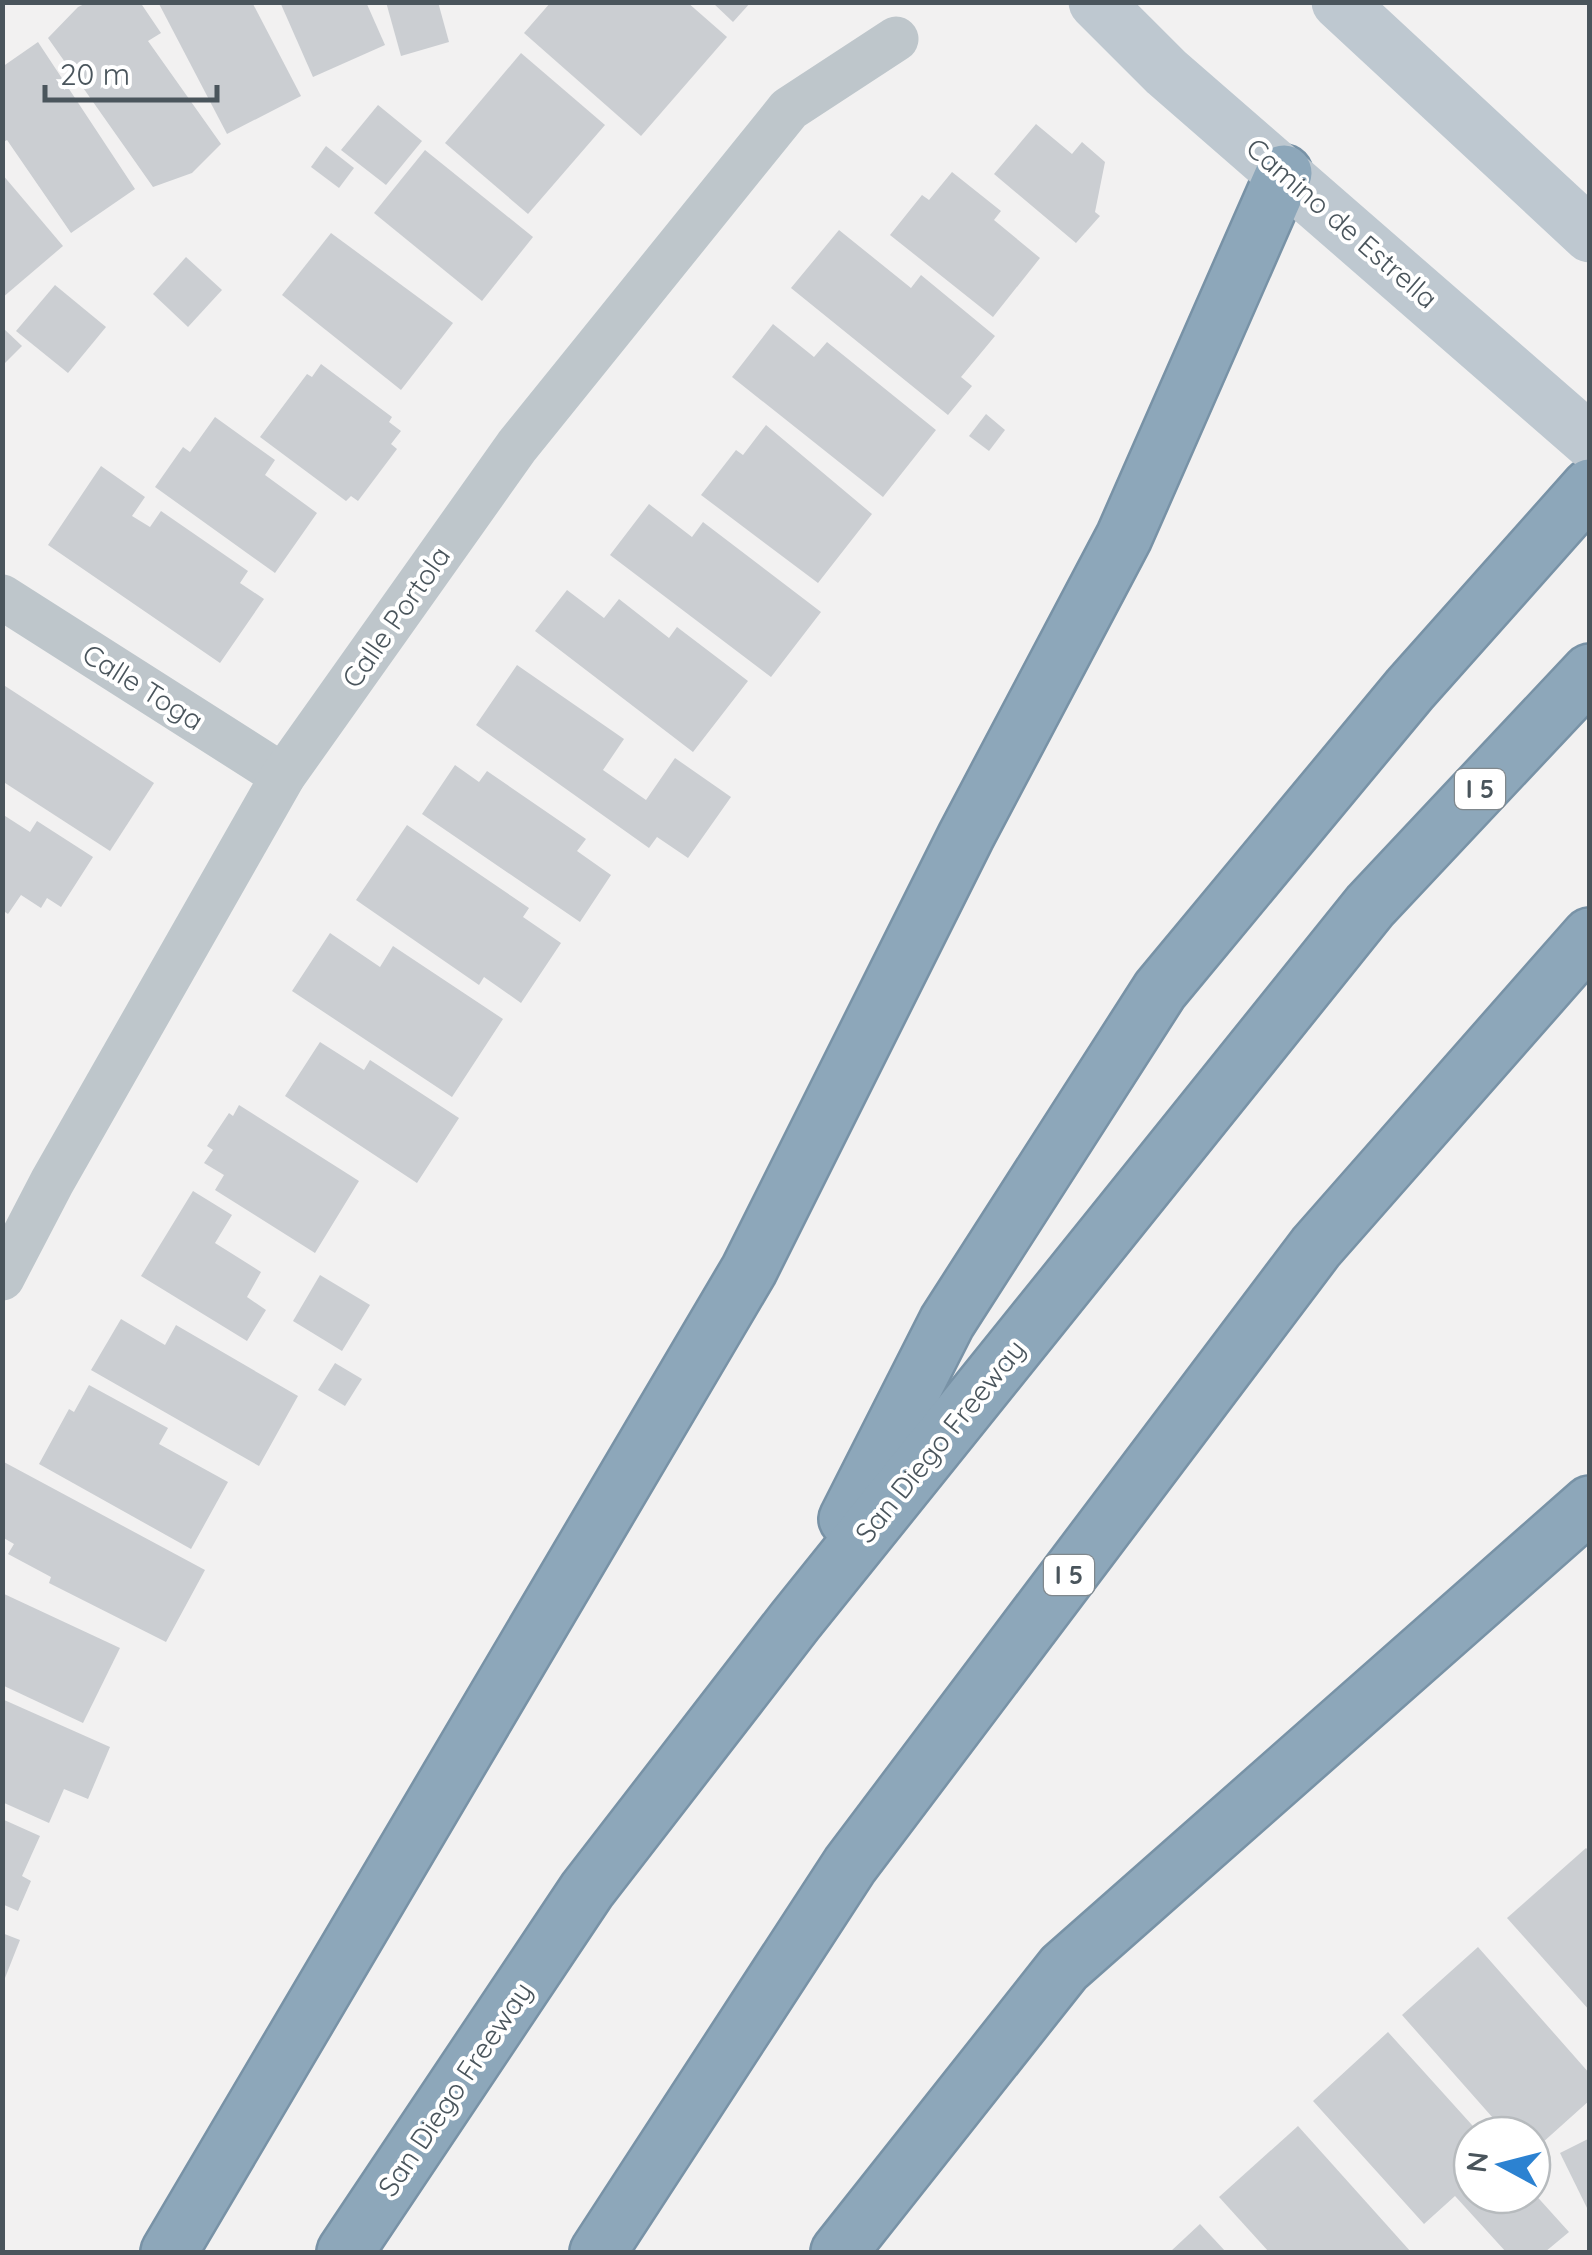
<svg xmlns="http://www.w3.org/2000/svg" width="1592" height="2255" font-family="Quicksand,sans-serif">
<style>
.building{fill:#cbced2}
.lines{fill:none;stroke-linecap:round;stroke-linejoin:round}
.highway-casing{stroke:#7892a6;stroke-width:60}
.street{stroke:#bec6cb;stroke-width:45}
.secondary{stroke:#bec8d0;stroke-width:55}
.highway{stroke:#8da7ba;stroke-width:55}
.labels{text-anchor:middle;stroke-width:8;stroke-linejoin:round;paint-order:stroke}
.shield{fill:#fff;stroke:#80888d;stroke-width:2.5}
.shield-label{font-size:25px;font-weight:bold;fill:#4a555c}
.street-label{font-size:28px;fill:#4a555c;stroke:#fff}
</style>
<rect width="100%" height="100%" fill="#f2f1f1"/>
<g class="building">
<path d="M89,2H140L161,33L148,41L221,144L192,173L153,187L48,38L78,7Z"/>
<path d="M158,2H252L301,96L227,134Z"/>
<path d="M280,2H366L385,45L313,77Z"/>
<path d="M386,2H438L449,42L401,56Z"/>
<path d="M551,2H687L727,37L641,136L524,33Z"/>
<path d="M712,2H751L733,22Z"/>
<path d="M38,42L135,189L71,233L7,140L2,143V67Z"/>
<path d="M521,53L605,125L528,214L445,143Z"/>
<path d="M378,105L422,141L386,185L341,150Z"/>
<path d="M1036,124L1072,154L1082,142L1105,162L1095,212L1100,216L1076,243L994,174Z"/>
<path d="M326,146L354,168L339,188L311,167Z"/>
<path d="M425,150L533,237L482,301L374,213Z"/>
<path d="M952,172L1001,211L994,220L1040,258L993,317L890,235L922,195L929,200Z"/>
<path d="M2,174L63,246L2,298Z"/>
<path d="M839,230L911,288L921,275L995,336L961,377L972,386L948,415L791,288Z"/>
<path d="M331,233L453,323L401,390L282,295Z"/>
<path d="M186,257L222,290L188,327L153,294Z"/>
<path d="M55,285L106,327L68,373L16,331Z"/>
<path d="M773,324L814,357L827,342L936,430L883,497L732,377Z"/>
<path d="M2,327L22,346L2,366Z"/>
<path d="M321,364L392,417L389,422L401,431L391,444L397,449L358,501L351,496L346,501L260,437L307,374L312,377Z"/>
<path d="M986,414L1005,430L989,451L969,436Z"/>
<path d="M215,417L275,460L265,475L317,513L275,573L155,487L183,447L190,452Z"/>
<path d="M766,425L872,514L818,583L701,495L736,450L743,455Z"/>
<path d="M101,466L145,497L132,516L150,527L161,511L248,571L240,583L264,599L220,663L48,545Z"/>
<path d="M649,504L692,537L703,522L821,612L771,677L610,555Z"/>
<path d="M567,590L604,618L619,599L669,638L677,627L748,681L693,752L535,631Z"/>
<path d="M517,665L624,739L603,770L646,800L675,758L731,797L688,858L657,837L649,848L476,725Z"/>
<path d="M2,684L154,783L110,851L2,781Z"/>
<path d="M455,765L479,782L487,771L586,839L577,851L611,875L580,922L422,814Z"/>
<path d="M2,814L30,832L37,821L93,857L61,907L47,898L41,908L21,895L8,914L2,910Z"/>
<path d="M407,825L529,908L523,917L561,943L521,1003L484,977L479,985L356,900Z"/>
<path d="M330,933L380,967L393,946L503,1019L452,1097L292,991Z"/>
<path d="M320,1042L364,1070L370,1060L459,1118L417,1183L285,1096Z"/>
<path d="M239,1105L359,1181L315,1253L215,1190L224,1175L204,1163L213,1150L207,1146L229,1113L233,1116Z"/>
<path d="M193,1191L232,1215L215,1243L261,1272L247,1297L266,1310L247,1341L141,1276Z"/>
<path d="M320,1275L370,1305L342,1351L293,1321Z"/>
<path d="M121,1319L165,1345L176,1325L298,1396L259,1466L91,1370Z"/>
<path d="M335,1363L362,1379L345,1406L318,1390Z"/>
<path d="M89,1385L168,1428L159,1444L228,1482L191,1549L39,1464L69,1409L74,1412Z"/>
<path d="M2,1461L205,1570L166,1642L49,1583L51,1577L8,1554L14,1544L2,1537Z"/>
<path d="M2,1593L120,1648L83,1723L2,1685Z"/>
<path d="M2,1699L110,1747L88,1799L64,1789L49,1823L2,1802Z"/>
<path d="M2,1819L40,1836L22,1876L31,1881L18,1911L2,1904Z"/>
<path d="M1586,1848L1590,1852V2011L1507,1918Z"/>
<path d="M2,1933L20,1940L3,1983H2Z"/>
<path d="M1478,1947L1590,2074V2100L1532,2152V2135H1508L1402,2015Z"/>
<path d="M1388,2032L1481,2135H1472V2195H1532V2191L1569,2232L1545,2252H1506L1455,2196L1424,2224L1313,2101Z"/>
<path d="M1298,2126L1411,2252H1269L1219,2197Z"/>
<path d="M1590,2138V2214L1560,2153Z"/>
<path d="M1200,2224L1226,2252H1170Z"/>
</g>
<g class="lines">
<g class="highway-casing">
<g id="highway">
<path d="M847,1519L947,1322L1160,990L1410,689L1590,487"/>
<path d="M169,2252L749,1270L966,836L1124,537L1284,173"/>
<path d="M345,2252L587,1890L795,1621L1370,906L1590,672"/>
<path d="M598,2252L850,1865L1316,1247L1590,936"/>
<path d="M839,2252L1064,1968L1590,1504"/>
</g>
</g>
<g class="street">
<path d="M2,597L283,776"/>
<path d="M2,1278L52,1182L283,776L517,446L789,109L896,39"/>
</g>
<g class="secondary">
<path d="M1096,2L1166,72L1590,441"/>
<path d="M1339,2L1590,235"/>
</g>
<use href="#highway" class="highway"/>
</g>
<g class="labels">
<g class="shield">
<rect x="1455" y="769" width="50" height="40" rx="8"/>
<rect x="1044" y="1555" width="50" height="40" rx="8"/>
</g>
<g class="shield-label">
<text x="1480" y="798">I 5</text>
<text x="1069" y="1584">I 5</text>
</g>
<g class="street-label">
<text transform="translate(1342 223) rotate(41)" y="10">Camino de Estrella</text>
<text transform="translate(396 617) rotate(-55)" y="10">Calle Portola</text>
<text transform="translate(143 687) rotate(32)" y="10">Calle Toga</text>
<text transform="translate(940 1441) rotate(-51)" y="10">San Diego Freeway</text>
<text transform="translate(455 2089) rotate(-56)" y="10">San Diego Freeway</text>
</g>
</g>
<rect width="1592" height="2255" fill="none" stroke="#4a555c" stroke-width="10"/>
<g transform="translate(1502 2165) rotate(277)"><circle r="48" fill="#ffffff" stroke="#b7bbbe" stroke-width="2.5"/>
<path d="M0-8L18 38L0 25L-18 38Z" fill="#2c82d1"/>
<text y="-15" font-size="28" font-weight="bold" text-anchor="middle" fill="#4a555c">N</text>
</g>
<path d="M45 85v15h172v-15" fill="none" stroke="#4a555c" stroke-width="5"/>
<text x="60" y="85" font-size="30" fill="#4a555c" stroke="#ffffff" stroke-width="8" paint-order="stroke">20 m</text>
</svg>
